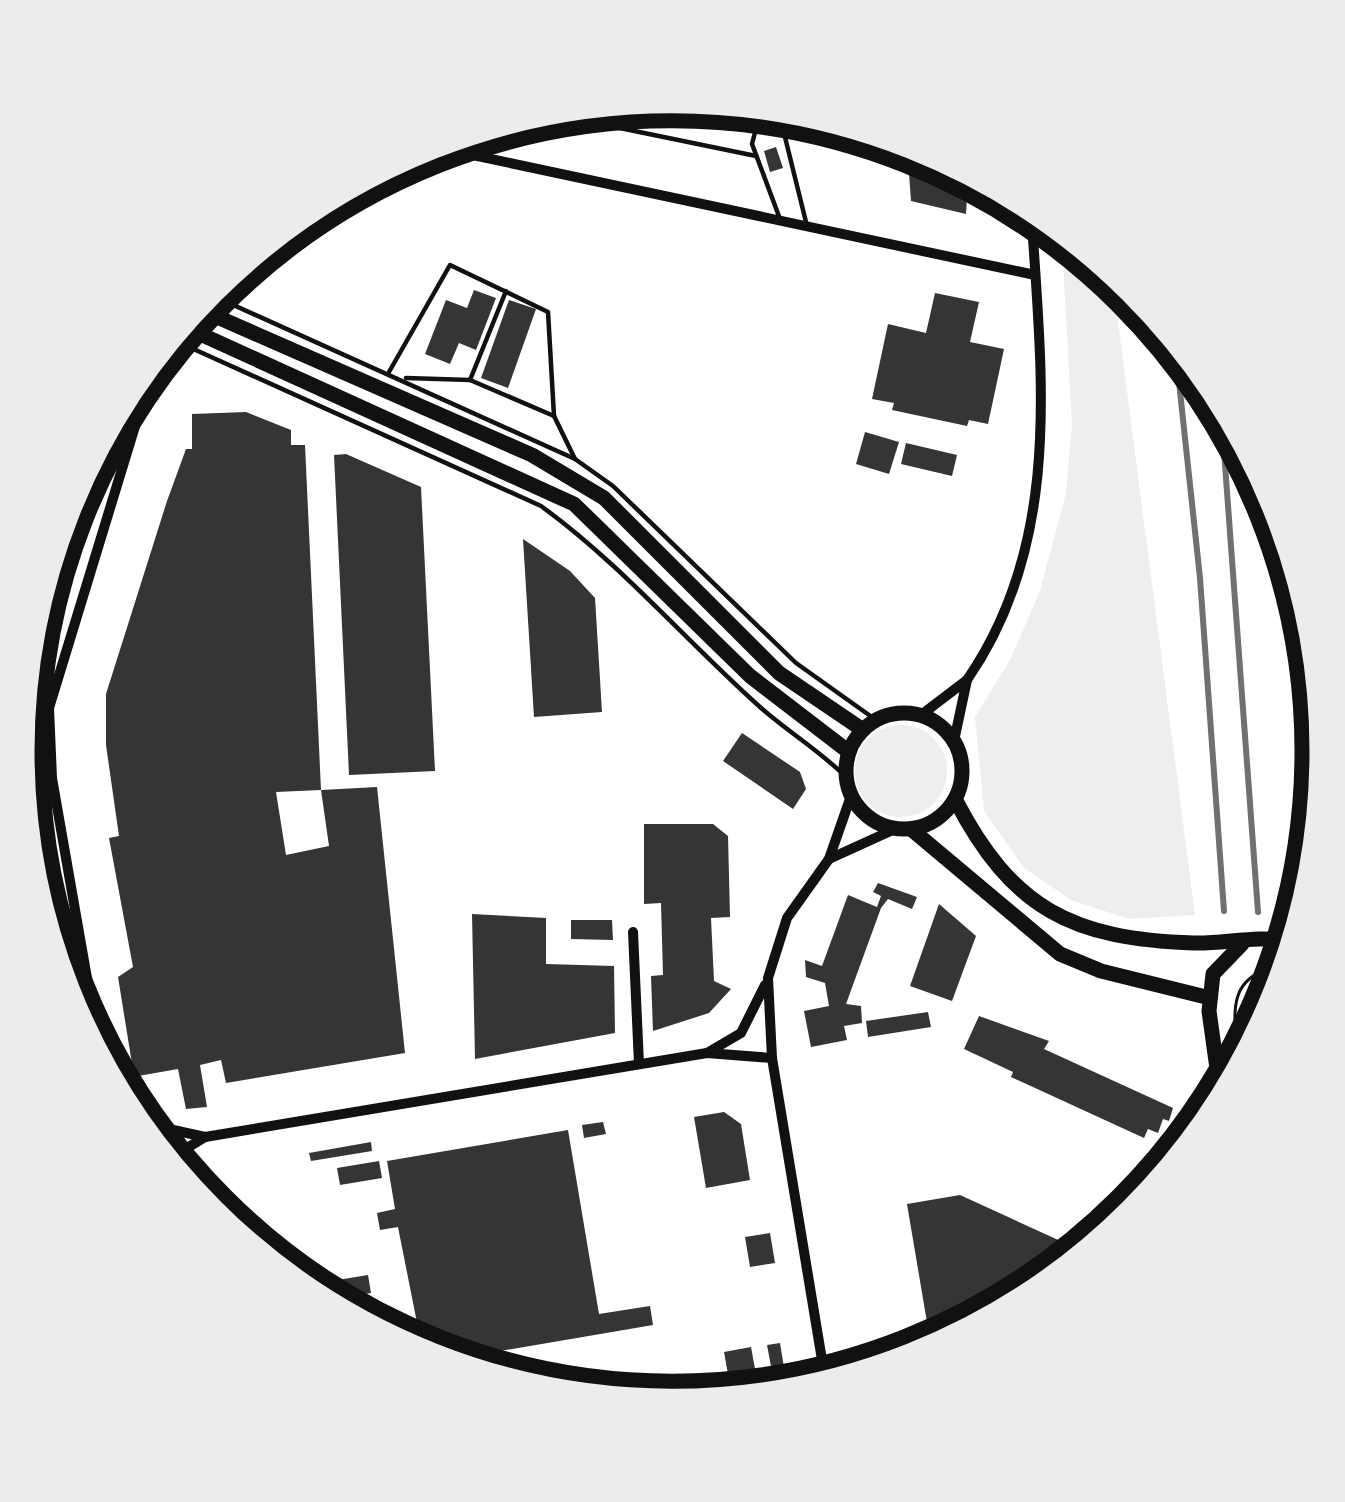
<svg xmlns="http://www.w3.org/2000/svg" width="1345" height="1502" font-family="'Fira Sans Condensed',sans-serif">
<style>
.green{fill:#eee}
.building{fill:#353535}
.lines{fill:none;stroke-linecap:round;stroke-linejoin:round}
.path{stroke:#111;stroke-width:3}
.service{stroke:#111;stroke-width:4.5}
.minor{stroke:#111;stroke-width:10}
.secondary{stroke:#111;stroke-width:15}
.rail{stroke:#707070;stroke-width:6}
.rim{fill:none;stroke:#111;stroke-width:15}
</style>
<rect width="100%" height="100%" fill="#fff"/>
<g class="green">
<path d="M1062,243L1112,276L1195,915L1129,919L1071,900L1024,868L984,811L975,717L1010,660L1040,591L1066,493L1072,425Z"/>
<circle cx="901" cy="771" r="46"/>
</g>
<g class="building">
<path d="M907,146L922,149L968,180L966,214L911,201Z"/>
<path d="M776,147L783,168L770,172L764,151Z"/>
<path d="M474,290L496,298L476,350L459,343L450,364L425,354L446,300L467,308Z"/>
<path d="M935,293L979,302L970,342L1004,349L988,424L969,420L967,426L892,410L894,403L872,399L888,324L926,333Z"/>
<path d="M509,300L536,309L508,388L481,378Z"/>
<path d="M246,412L291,430V445H305L321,790L276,792L286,855L329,846L321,790L377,787L405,1053L226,1083L221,1060L200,1065L207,1107L186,1109L178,1069L138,1076L133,1070L118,977L133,967L109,838L119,836L106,745V694L167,501L186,449H192V414Z"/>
<path d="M865,432L899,442L889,474L856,464Z"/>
<path d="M906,443L957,455L952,476L901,464Z"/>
<path d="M346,454L421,487L435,771L349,775L334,455Z"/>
<path d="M523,539L570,571L595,598L602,712L534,717Z"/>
<path d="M742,733L800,772L806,789L793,809L723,761Z"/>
<path d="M644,824H713L728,836L730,917L711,918L714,981L731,989L709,1013L653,1031L651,976L663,975L661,903L644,904Z"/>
<path d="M878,883L917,897L912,909L888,899L881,908L846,1004L861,1006L862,1023L844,1026L847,1040L811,1047L804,1011L829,1006L825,983L806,977L805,960L822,966L848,895L877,907L881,896L873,892Z"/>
<path d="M939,904L976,936L952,1001L910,986Z"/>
<path d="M472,914L546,918V964L614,966L615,1033L475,1059Z"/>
<path d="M571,920H612L613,940L571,939Z"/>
<path d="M928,1012L931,1027L868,1037L866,1021Z"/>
<path d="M979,1016L1049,1041L1044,1049L1173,1108L1169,1121L1163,1119L1158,1133L1148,1129L1144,1138L1011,1077L1013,1072L964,1049Z"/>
<path d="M724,1112L741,1124L750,1180L706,1188L694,1117Z"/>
<path d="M603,1122L606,1134L584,1138L582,1125Z"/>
<path d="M568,1130L599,1314L650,1306L653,1325L453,1359L423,1353L398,1227L380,1230L377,1213L395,1209L387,1161Z"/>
<path d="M371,1142L372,1151L311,1161L309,1153Z"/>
<path d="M379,1161L382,1178L340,1185L337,1168Z"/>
<path d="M960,1195L1078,1249L931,1346L907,1204Z"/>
<path d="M770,1233L775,1263L750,1267L745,1237Z"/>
<path d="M368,1275L371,1293L341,1298L319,1283Z"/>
<path d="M780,1343L786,1380L774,1382L767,1345Z"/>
<path d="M751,1347L758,1385L731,1391L724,1352Z"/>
</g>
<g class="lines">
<path class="path" d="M1238,1056C1233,1011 1227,975 1281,966"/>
<g class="service">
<path d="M759,117L752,144L780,219"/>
<path d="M576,119L756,156"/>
<path d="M781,121L806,222"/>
<path d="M209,294L575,459L613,486L796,663L876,720"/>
<path d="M178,342L541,506C621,564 686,641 760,707C788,732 819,750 846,777"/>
<path d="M389,372L450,265L548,312L554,416L575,459"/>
<path d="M406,378L470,380L554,416"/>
<path d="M470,380L506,291"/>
<path d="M27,782L52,778"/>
</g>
<g class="minor">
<path d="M435,147L1035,275"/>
<path d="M967,680C1062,543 1042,379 1032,223"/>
<path d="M921,715L967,680L954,741"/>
<path d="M829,859L895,829"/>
<path d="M633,932L639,1064"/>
<path d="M98,1041L52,778L49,708L147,387"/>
<path d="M707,1053L741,1033L765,985"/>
<path d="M155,1126L205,1137L707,1053L772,1058"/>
<path d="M174,1156L205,1137"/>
<path d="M824,1372L772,1058L768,978L787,918L829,859L851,796"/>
</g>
<g class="secondary">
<path d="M199,309L532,455L604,498L779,673L863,730"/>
<path d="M187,328L574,504L750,676L849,752"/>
<circle cx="904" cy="771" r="58"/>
<path d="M955,799C1012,909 1072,939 1194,943C1223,944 1259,935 1286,941"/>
<path d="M911,829L1060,954L1101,971L1210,998"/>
<path d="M1219,1083L1209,1011L1213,974L1242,944"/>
</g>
<g class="rail">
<path d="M1176,354L1200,578L1224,911"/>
<path d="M1222,424L1258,912"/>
</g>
</g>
<path d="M0 0H1345V1502H0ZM42 751a630 630 0 1 1 1260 0a630 630 0 1 1-1260 0Z" fill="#ececec" fill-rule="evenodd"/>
<path class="rim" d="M42 751a630 630 0 1 1 1260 0a630 630 0 1 1-1260 0Z"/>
</svg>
